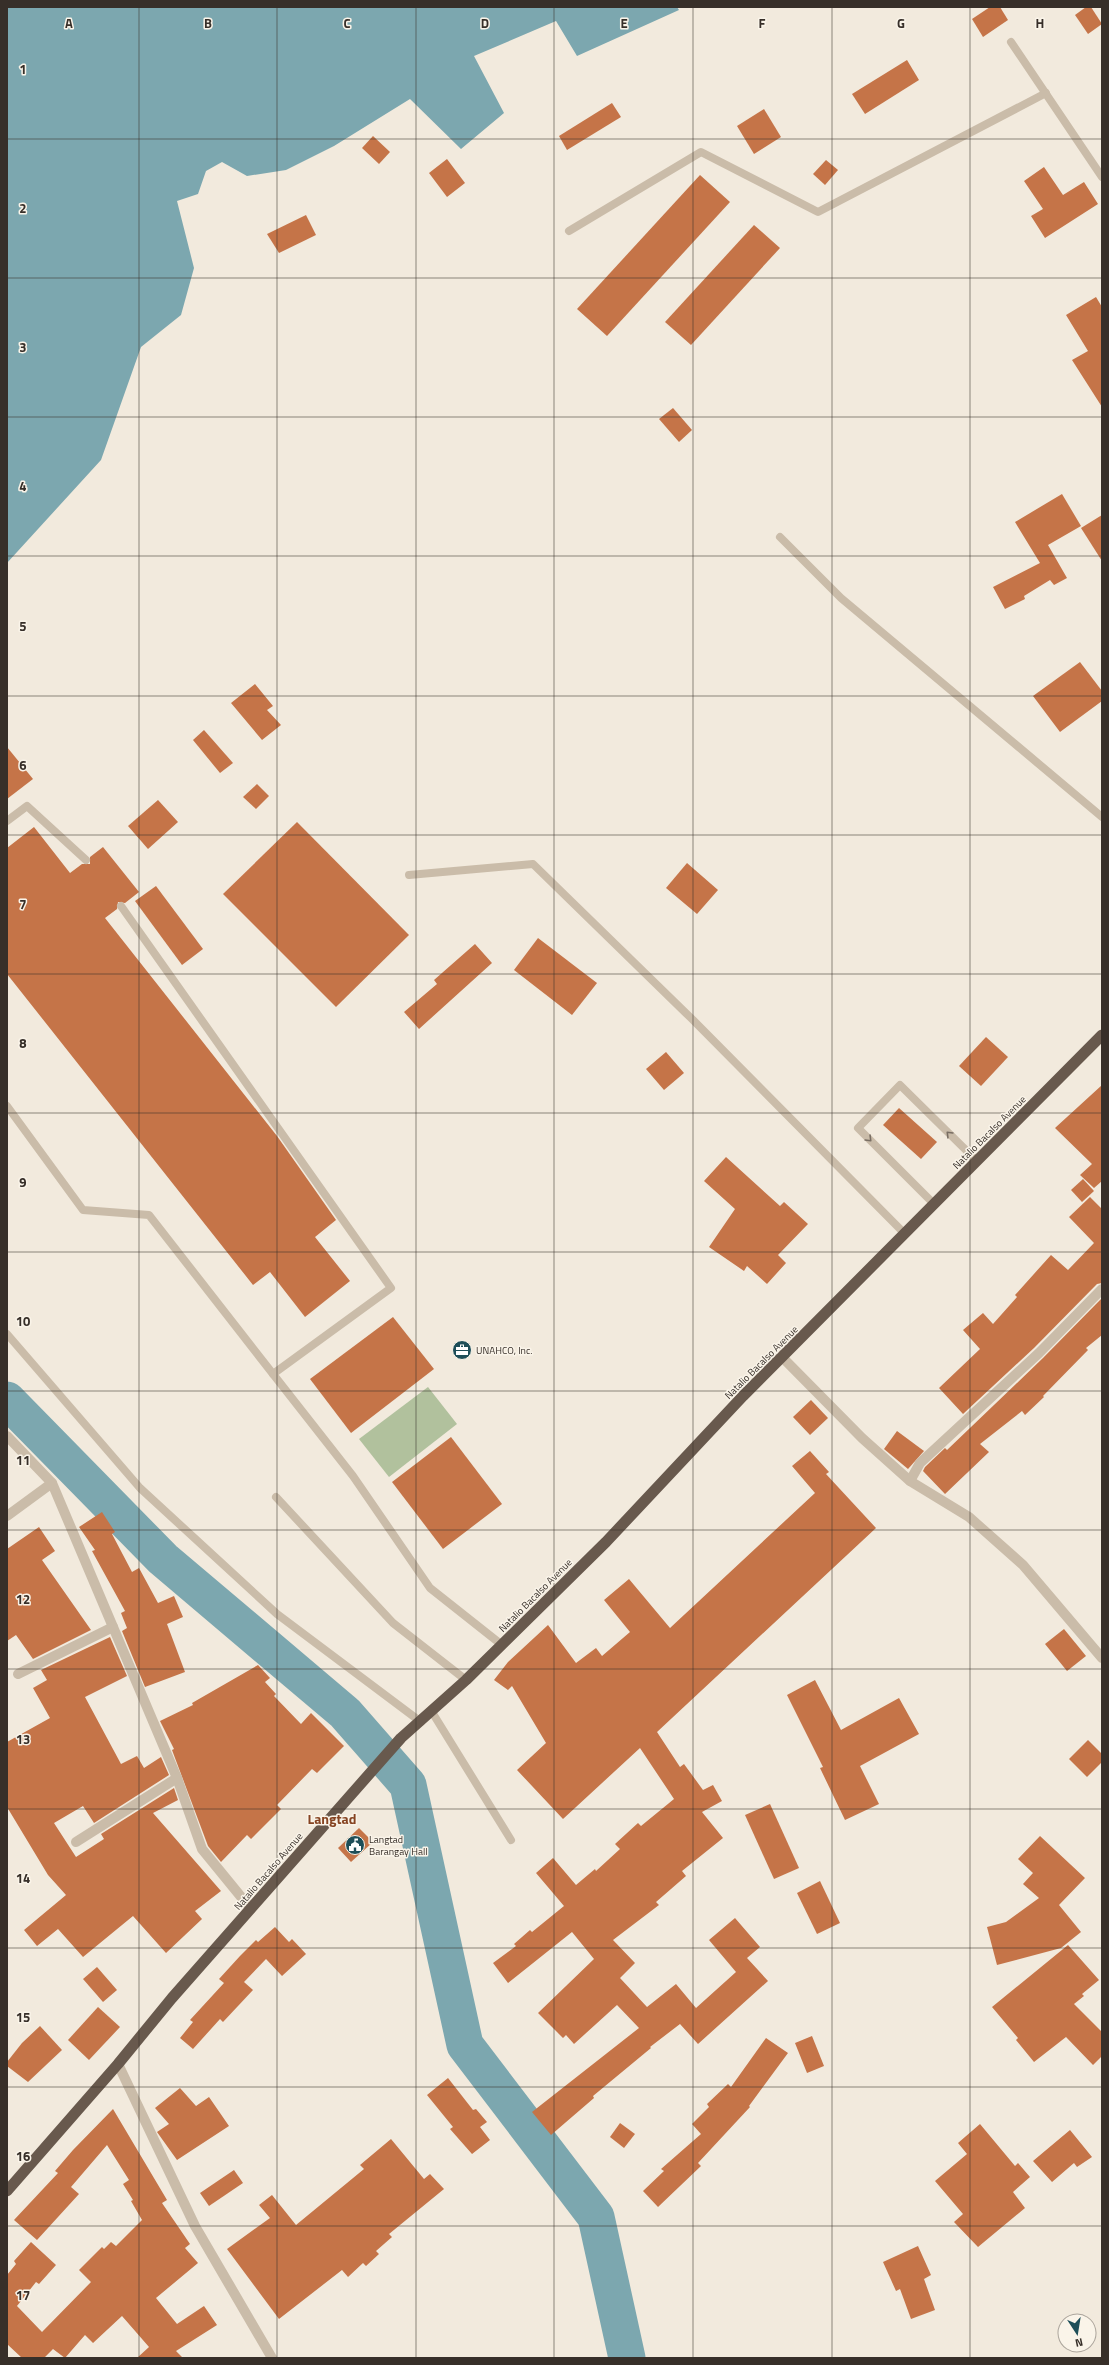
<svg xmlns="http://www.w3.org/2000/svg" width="1109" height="2365" font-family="'Titillium Web',sans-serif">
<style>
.green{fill:#b1c19d}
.water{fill:#7ca7af}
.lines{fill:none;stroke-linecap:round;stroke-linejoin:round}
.river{stroke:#7ca7af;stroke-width:37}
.building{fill:#c57448}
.service{stroke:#cabca9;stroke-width:8}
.minor{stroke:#cabca9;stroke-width:10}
.trunk{stroke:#68594d;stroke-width:11}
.oneway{stroke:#796e63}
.grid{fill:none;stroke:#372f29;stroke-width:1;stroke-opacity:0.55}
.labels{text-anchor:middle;stroke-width:3;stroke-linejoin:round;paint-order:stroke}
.street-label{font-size:10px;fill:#372f29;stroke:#faf4e9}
.poi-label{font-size:10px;fill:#372f29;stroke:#faf4e9;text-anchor:start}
.district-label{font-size:14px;font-weight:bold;fill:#864422;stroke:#faf4e9}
.grid-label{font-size:13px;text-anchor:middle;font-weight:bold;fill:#372f29;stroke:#faf4e9;stroke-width:3;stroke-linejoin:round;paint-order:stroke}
</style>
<rect width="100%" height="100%" fill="#f2eadd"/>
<path class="green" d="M428,1387L457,1424L389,1477L359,1439Z"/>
<path class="water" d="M7,7H677L679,10L577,56L556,21L474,56L504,113L461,149L410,99L334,146L286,170L247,176L222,162L206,171L198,194L177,201L194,268L181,315L141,347L101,460L7,563Z"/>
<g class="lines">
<path class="river" d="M7,1400L163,1559L345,1713L408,1785L465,2045L596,2217L627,2358"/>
</g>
<g class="building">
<path d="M990,7H1000L1008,20L983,37L972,19Z"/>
<path d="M1086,7H1091L1102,24L1088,34L1075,15Z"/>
<path d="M907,60L919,80L865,114L852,94Z"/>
<path d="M612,103L621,117L567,150L559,136Z"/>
<path d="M764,109L781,137L754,154L737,126Z"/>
<path d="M373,136L390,152L379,164L362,148Z"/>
<path d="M447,159L465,183L447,197L429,173Z"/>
<path d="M826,160L838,170L825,185L813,174Z"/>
<path d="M1044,167L1063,195L1084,182L1098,204L1045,238L1031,216L1043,209L1024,181Z"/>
<path d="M700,175L730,202L607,336L577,309Z"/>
<path d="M306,215L316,235L279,253L267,234Z"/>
<path d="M754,225L780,248L691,345L665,322Z"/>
<path d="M1096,297L1102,307V407L1072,360L1088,351L1066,315Z"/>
<path d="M673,408L692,430L679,442L659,419Z"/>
<path d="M1062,494L1081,526L1048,545L1067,578L1054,585L1050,580L1024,596L1025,599L1005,609L993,587L1040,563L1015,522Z"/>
<path d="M1102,515V561L1081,528Z"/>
<path d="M1080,662L1102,691V701L1060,732L1033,696Z"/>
<path d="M255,684L273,706L267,710L281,725L262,740L231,703Z"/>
<path d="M204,730L233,763L220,773L193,740Z"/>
<path d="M7,747L33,779L7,799Z"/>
<path d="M257,784L269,796L256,809L243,797Z"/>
<path d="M158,800L178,822L148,849L128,826Z"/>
<path d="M297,822L409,935L336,1007L223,894Z"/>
<path d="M34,827L70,873L82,864H90V857L103,847L139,892L125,903L118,902L117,909L105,918L277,1136L336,1220L315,1237L350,1281L305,1317L270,1272L253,1285L7,974V848Z"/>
<path d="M687,863L718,890L697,914L666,888Z"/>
<path d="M156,886L203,949L182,965L135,901Z"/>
<path d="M538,938L597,983L572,1015L514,970Z"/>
<path d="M475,944L492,963L419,1029L404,1012L437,984L434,980Z"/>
<path d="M986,1037L1008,1057L981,1086L959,1066Z"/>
<path d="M666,1052L684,1073L664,1090L646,1069Z"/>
<path d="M1102,1085V1181L1094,1188L1080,1175L1092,1164L1055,1128Z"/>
<path d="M899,1108L937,1142L921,1159L883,1125Z"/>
<path d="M726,1157L780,1206L784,1202L808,1224L778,1255L786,1263L767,1284L747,1266L744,1271L709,1247L735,1209L704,1181Z"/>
<path d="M1083,1179L1094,1191L1082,1202L1071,1190Z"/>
<path d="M1090,1197L1102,1209V1283L1097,1284L1034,1348L963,1414L939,1388L980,1349L963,1330L983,1313L993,1324L1017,1297L1015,1295L1051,1255L1068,1270L1094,1243L1069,1217Z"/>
<path d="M1102,1298V1335L1086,1348L1088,1350L1043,1396L1044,1397L1025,1415L1022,1411L980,1444L989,1452L945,1494L923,1471L925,1467L945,1448L947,1450L1043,1358Z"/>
<path d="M393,1317L434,1369L351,1433L310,1379Z"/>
<path d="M811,1400L828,1418L810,1435L793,1417Z"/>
<path d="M897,1431L924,1451L908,1469L884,1449Z"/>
<path d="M451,1437L502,1504L443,1549L392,1482Z"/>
<path d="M810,1451L829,1472L826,1474L876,1528L657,1732L680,1767L684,1764L703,1790L713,1785L722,1801L702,1812L723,1838L682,1871L686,1876L656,1902L659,1905L613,1940L635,1963L620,1978L647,2007L676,1984L696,2008L736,1972L709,1940L735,1918L760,1947L747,1958L768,1981L698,2044L680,2024L650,2047L651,2048L593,2096L594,2098L551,2135L532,2112L639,2028L617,2005L574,2044L566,2035L563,2038L538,2013L594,1959L572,1932L508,1983L493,1963L516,1946L514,1944L530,1930L532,1932L564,1906L536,1873L553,1858L576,1885L595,1869L596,1871L620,1849L615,1844L638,1823L641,1826L674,1799L640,1748L563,1819L517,1770L546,1743L512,1686L508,1690L494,1680L508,1662L548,1625L576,1663L596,1648L602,1656L630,1632L604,1600L629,1579L670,1628L815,1493L792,1466Z"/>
<path d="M102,1512L115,1532L112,1534L132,1572L139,1568L158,1603L174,1596L183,1617L167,1624L185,1672L145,1687L122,1631L127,1628L121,1613L125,1611L92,1551L95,1550L79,1527Z"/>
<path d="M39,1527L55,1551L42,1560L91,1630L33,1659L16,1635L7,1641V1549Z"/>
<path d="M1064,1629L1086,1656L1067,1671L1045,1644Z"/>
<path d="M110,1637L127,1676L85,1697L121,1764L137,1756L144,1768L161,1757L169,1775L94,1823L83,1806L54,1823L76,1857L104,1839L101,1834L174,1788L178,1800L153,1813L221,1891L195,1911L202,1919L166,1953L133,1916L83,1957L58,1929L37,1946L24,1930L66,1895L48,1875L7,1807V1742L50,1718L33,1688L47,1680L41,1670Z"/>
<path d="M258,1665L270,1678L265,1682L276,1694L274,1696L301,1724L311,1713L344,1746L317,1773L312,1769L277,1805L281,1809L251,1839L247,1835L221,1862L208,1846L172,1750L174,1749L160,1721L193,1705L192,1703Z"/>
<path d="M815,1680L841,1730L899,1698L919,1734L860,1766L879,1804L845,1820L820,1768L823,1767L787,1695Z"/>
<path d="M1088,1740L1102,1754V1762L1087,1777L1069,1759Z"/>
<path d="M770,1804L799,1868L774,1879L745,1815Z"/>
<path d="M359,1828L373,1842L351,1862L338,1848Z"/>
<path d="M1040,1836L1085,1878L1059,1905L1081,1932L1061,1948L997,1965L987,1927L1006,1922L1039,1898L1023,1884L1033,1873L1018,1859Z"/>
<path d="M820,1881L840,1923L817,1934L797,1893Z"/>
<path d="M275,1927L289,1942L292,1939L306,1954L282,1976L266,1959L244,1982L253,1990L223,2022L220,2019L193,2049L180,2038L193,2022L190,2020L224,1983L219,1979L240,1956L256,1940L258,1942Z"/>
<path d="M1068,1945L1099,1980L1082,1994L1084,1996L1074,2004L1102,2032V2056L1093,2065L1066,2037L1034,2062L1016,2040L1018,2038L992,2007Z"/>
<path d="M97,1967L117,1990L103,2002L83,1979Z"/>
<path d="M98,2007L120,2027L89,2060L68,2040Z"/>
<path d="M40,2026L62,2050L28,2082L7,2066V2062L22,2043Z"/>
<path d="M812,2036L824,2066L807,2073L795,2043Z"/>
<path d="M766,2038L788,2053L749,2106L750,2107L698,2163L701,2166L658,2207L643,2191L664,2171L661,2169L701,2134L692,2124L709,2107L707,2104L728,2084L731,2087Z"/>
<path d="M448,2078L473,2110L476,2109L487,2122L480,2127L490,2140L472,2154L450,2129L453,2127L427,2095Z"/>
<path d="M180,2088L196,2106L209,2097L229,2126L177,2160L157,2132L169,2124L155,2108Z"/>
<path d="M113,2109L167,2200L162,2203L190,2244L185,2248L198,2263L156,2298L177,2324L204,2306L217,2325L176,2351L183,2358H137L149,2347L122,2316L93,2343L85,2335L65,2358L53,2349L44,2358H22L7,2344V2275L16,2264L14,2261L31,2242L56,2265L39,2284L36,2282L17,2306L42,2332L91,2282L79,2270L102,2247L104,2249L111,2242L116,2246L142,2220L131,2201L133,2200L123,2184L129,2180L107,2145L71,2187L79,2194L37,2240L14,2220L58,2173L55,2171L73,2150Z"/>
<path d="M620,2123L635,2134L624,2148L610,2137Z"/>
<path d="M980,2124L1015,2166L1018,2163L1030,2177L1013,2192L1025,2208L978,2247L954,2222L963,2214L935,2181L967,2154L958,2143Z"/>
<path d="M1070,2130L1092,2157L1077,2167L1074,2163L1052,2182L1033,2161Z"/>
<path d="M391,2139L424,2179L430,2174L444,2189L389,2234L392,2237L376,2251L379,2254L366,2266L363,2263L348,2277L342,2270L279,2319L227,2249L270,2218L259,2205L272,2195L296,2225L364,2169L360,2165Z"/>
<path d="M234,2170L243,2183L209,2206L200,2193Z"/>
<path d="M918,2246L931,2275L924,2279L935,2310L911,2319L900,2289L896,2291L883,2262Z"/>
</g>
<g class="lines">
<g class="service">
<path d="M1011,42L1102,177"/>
<path d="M569,231L701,152L818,212L1046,93"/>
<path d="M780,537L841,598L1102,817"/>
<path d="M7,821L27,806L86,860"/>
<path d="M409,875L533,864L691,1018L905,1234"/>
<path d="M7,1106L83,1210L149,1215L273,1374L391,1288L121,906"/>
<path d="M934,1204L858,1128L900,1085L977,1161"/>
<path d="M7,1334L140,1488L277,1614L421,1722"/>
<path d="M273,1374L353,1476L430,1588L502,1645"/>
<path d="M276,1497L393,1623L466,1680"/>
<path d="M432,1712L511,1840"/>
</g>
<g class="minor">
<path d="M782,1357L862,1438L910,1481L969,1517L1023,1565L1102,1658"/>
<path d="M7,1436L52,1483L177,1778L202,1849L251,1909"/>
<path d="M910,1481L920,1463L1039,1353L1102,1289"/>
<path d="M7,1516L52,1483"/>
<path d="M18,1674L113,1627"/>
<path d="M76,1842L177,1778"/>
<path d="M118,2064L195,2226L272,2358"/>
</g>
<path class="trunk" d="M7,2191L118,2064L172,1998L401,1738L466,1680L606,1542L743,1396L1102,1035"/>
</g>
<defs><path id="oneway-chevron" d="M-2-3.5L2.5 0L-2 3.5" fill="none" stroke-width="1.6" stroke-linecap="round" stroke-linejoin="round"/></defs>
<g class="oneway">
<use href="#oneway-chevron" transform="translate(949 1134) rotate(-135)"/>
<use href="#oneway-chevron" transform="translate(869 1139) rotate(45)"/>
</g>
<path class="grid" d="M139,7V2358M277,7V2358M416,7V2358M554,7V2358M693,7V2358M832,7V2358M970,7V2358M7,139H1102M7,278H1102M7,417H1102M7,556H1102M7,696H1102M7,835H1102M7,974H1102M7,1113H1102M7,1252H1102M7,1391H1102M7,1530H1102M7,1669H1102M7,1809H1102M7,1948H1102M7,2087H1102M7,2226H1102"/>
<defs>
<g id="office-disc" transform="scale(1)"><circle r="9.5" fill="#1e4e58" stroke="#faf4e9"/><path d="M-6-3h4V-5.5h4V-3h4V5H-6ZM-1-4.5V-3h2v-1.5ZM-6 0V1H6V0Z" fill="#fff"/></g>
<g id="civic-disc" transform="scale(1)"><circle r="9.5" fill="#1e4e58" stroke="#faf4e9"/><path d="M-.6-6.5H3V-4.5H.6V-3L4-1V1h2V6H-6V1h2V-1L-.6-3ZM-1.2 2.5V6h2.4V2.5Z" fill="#fff"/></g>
</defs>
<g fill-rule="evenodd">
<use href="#office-disc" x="462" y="1350"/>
<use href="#civic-disc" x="355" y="1845"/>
</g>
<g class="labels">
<g class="street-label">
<text transform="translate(989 1132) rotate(-45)" y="4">Natalio Bacalso Avenue</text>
<text transform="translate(761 1362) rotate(-45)" y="4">Natalio Bacalso Avenue</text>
<text transform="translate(535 1595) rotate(-45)" y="4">Natalio Bacalso Avenue</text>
<text transform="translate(268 1871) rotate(-49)" y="4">Natalio Bacalso Avenue</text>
</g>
<g class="poi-label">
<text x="476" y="1354">UNAHCO, Inc.</text>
<text x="369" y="1843">Langtad<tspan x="369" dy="12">Barangay Hall</tspan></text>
</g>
<g class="district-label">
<text x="332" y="1824">Langtad</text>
</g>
</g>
<g class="grid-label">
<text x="69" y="28">A</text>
<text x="208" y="28">B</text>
<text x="347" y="28">C</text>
<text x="485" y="28">D</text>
<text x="624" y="28">E</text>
<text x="762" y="28">F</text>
<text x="901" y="28">G</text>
<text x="1040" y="28">H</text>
<text x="23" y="74">1</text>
<text x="23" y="213">2</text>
<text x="23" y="352">3</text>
<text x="23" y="491">4</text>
<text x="23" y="631">5</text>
<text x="23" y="770">6</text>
<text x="23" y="909">7</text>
<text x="23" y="1048">8</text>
<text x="23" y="1187">9</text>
<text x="23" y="1326">10</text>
<text x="23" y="1465">11</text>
<text x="23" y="1604">12</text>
<text x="23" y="1744">13</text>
<text x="23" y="1883">14</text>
<text x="23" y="2022">15</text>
<text x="23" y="2161">16</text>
<text x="23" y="2300">17</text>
</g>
<rect width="1109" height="2365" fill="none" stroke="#372f29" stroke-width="16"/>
<g transform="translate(1077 2333) rotate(168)"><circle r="19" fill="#faf4e9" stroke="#aca59c"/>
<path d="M0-3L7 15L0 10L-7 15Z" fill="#1e4e58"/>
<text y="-6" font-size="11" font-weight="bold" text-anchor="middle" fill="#372f29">N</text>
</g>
</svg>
